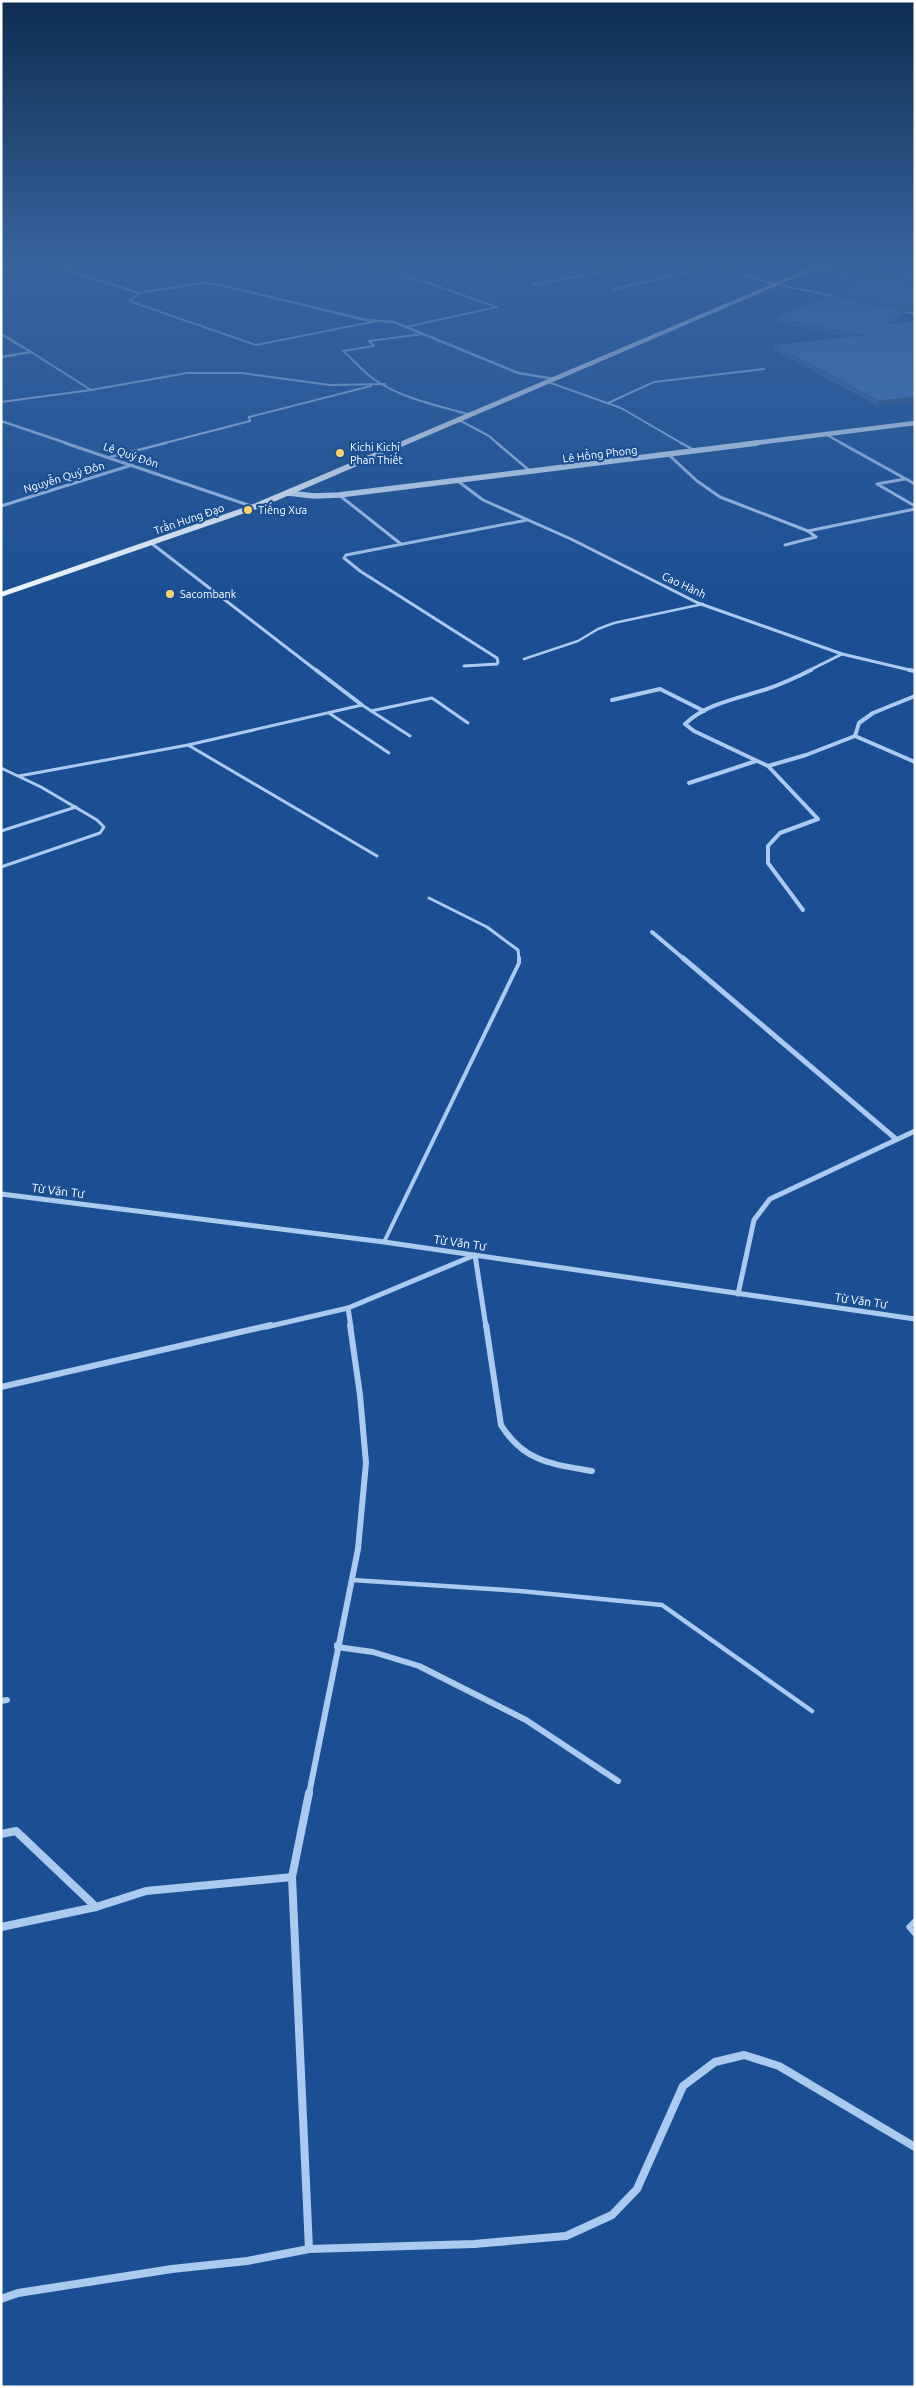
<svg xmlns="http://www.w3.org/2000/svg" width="916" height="2388" font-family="Ubuntu,sans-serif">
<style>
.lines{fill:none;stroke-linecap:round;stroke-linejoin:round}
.lane-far5{stroke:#abcaef;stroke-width:2}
.lane-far4{stroke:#abcaef;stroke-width:2.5}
.lane-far3{stroke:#abcaef;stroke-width:3}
.lane-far2{stroke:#abcaef;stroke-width:4}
.lane-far1{stroke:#abcaef;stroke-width:4.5}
.lane{stroke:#abcaef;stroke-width:5.5}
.street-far5{stroke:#abcaef;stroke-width:2.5}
.street-far4{stroke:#abcaef;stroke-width:3}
.street-far3{stroke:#abcaef;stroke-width:4}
.street-far2{stroke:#abcaef;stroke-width:5}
.street-far1{stroke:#abcaef;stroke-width:6}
.street{stroke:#abcaef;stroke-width:8}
.secondary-far1{stroke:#d9e8fb;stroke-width:4.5}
.secondary{stroke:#d9e8fb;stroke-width:5.5}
.primary{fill:#f3f8ff;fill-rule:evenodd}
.wall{fill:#3a68a0}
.shaded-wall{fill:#2f5582}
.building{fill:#4379ba;stroke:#2f5582}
.poi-dot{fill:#ffd269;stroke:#1a5093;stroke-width:2}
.labels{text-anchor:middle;stroke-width:4.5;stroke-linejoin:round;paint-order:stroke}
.far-poi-label{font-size:11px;fill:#fff;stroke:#1a5093;text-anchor:start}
.far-street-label{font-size:11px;fill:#fff;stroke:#1a5093}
.street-label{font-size:12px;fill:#fff;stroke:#1a5093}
</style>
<rect width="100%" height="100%" fill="#1a5093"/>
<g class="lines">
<g class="lane-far5">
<path d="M376,265L497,307L406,327"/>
<path d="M705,265L779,285L834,296"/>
<path d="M343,266L364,265"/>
<path d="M305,271L345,266"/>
<path d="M500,272L539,265"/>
<path d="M532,285L636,265"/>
<path d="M611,290L717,265"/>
<path d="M139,293L129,301L256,345L377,321"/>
<path d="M901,312L915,313"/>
<path d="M423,334L369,341L374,346L343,351C354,360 363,372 375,380C403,399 439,406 471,415"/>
<path d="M31,352L91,390"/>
<path d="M548,382L621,408L683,444"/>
<path d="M1,402L91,390L187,373H242L330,385L385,384"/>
<path d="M608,403L654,382L764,369"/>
<path d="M459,420L489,436L498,444"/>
<path d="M161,444L250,421L249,417L371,386"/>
</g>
<g class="lane-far4">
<path d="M497,443L530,471"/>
<path d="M681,443L694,450"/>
<path d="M110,457L166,443"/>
<path d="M524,659L578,641L598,629L614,623L703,604"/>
</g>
<g class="lane-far3">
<path d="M371,711L432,698L468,723"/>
<path d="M329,713L389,753"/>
<path d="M188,745L377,856"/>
<path d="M1,768L41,787L97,820L104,827L100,833L1,867"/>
<path d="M19,776L188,745L362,705L410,736"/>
<path d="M1,831L76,807"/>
<path d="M429,898L487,927L518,950L519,959"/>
</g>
<path class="lane-far2" d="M384,1242L519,963V958"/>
<path class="lane-far1" d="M352,1580L520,1591L662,1605L812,1711"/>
<path class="lane" d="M915,1921L909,1927L915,1934"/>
<g class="street-far5">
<path d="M50,265L139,293L201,283L216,284L366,320L394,322L518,373L555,379"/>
<path d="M816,268L851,275"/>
<path d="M1,334L31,352L1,357"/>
<path d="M1,421L69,444"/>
<path d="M827,435L843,444"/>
</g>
<g class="street-far4">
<path d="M65,443L254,507"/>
<path d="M841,443L915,484"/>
<path d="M669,455L697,481L720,497L808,531L915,509"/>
<path d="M905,479L877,484L915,506"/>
<path d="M459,482L483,500L571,539L698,603L842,654L914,671"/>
<path d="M339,495L401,544"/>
<path d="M1,506L132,465"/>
<path d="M151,543L317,671"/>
<path d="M785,545L816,537L808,531"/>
<path d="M464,666L497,664L498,662L497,658L360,571L344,558L346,555L527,520"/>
<path d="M808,671L842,654"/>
</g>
<g class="street-far3">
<path d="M316,670L362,705"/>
<path d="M909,670L915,671"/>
<path d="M612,700L660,689L704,711"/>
<path d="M855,736L915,762"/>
<path d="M768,766L694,731L685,724C707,703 740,698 767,689C782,684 797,677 811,670"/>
<path d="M689,783L756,761"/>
<path d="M803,910L768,863V846L780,833L818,819L768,766L806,755L855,736L859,723L873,713L915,696"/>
<path d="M652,932L684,959"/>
</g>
<g class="street-far2">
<path d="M683,958L896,1139"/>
<path d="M1,1194L384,1242L915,1319"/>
<path d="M738,1294L754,1220L770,1199L915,1131"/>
<path d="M348,1308L351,1327"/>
<path d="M266,1327L348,1308L475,1255L486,1327"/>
</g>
<g class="street-far1">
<path d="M486,1325L501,1425C524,1462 552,1464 592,1471"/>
<path d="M1,1387L271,1325"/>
<path d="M337,1645V1647L373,1652L419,1666L526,1720L618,1781"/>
<path d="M1,1701L7,1700"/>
<path d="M309,1794L358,1549L366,1463L360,1395L350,1325"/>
</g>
<g class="street">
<path d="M1,1834L16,1831L96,1907"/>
<path d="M1,1927L96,1907L146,1891L292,1877"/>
<path d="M309,2249L474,2244L566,2236L612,2215L637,2189L683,2086L715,2062L744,2055L779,2066L915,2147"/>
<path d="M1,2299L18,2293L172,2269L247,2261L309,2249L292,1877L309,1793"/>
</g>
<path class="secondary-far1" d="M747,444L915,423"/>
<path class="secondary" d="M288,493L314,496L339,495L757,443"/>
<path class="primary" d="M817,265H825L257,509L1,597V592L251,505Z"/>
</g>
<g class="wall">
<path d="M915,265V286L857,274L858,269Z"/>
<path d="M830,278L915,287L909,311L842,296V292L853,287L830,283Z"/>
<path d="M905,316L894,323L915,321V402L878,406L774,350V345L848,337L772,322L773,318Z"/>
</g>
<g class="shaded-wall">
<path d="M915,303V307L909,311L910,306Z"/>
<path d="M905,311V316L887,329V324Z"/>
<path d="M915,397V402L878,406V401Z"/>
</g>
<g class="building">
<path d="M870,265H915V281L858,269Z"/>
<path d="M846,273L915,287V303L910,306L842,292L861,284L830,278Z"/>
<path d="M832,295L905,311L887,324L915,321V397L878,401L774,345L864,335L773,318Z"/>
</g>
<linearGradient id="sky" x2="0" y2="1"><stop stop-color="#0e2c51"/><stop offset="0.44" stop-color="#38649e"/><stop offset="1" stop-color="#38649e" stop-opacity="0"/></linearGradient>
<rect width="916" height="599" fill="url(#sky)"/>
<g class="poi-dot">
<circle cx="340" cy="453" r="5"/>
<circle cx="248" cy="510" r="5"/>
<circle cx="170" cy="594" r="5"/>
</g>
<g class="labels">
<g class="far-poi-label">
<text x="350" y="451">Kichi Kichi<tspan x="350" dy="13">Phan Thiết</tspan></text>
<text x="258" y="514">Tiếng Xưa</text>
<text x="180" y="598">Sacombank</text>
</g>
<g class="far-street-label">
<text transform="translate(600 454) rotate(-7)" y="4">Lê Hồng Phong</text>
<text transform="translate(131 455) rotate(19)" y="4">Lê Quý Đôn</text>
<text transform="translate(64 477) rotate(-17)" y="4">Nguyễn Quý Đôn</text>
<text transform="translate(189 519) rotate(-19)" y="4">Trần Hưng Đạo</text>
<text transform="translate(684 585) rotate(25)" y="4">Cao Hành</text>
</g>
<g class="street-label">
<text transform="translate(58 1191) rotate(7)" y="4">Từ Văn Tư</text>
<text transform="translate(460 1243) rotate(8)" y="4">Từ Văn Tư</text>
<text transform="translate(861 1301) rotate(8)" y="4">Từ Văn Tư</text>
</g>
</g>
<rect width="916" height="2388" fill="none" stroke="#ffffff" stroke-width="5"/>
</svg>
